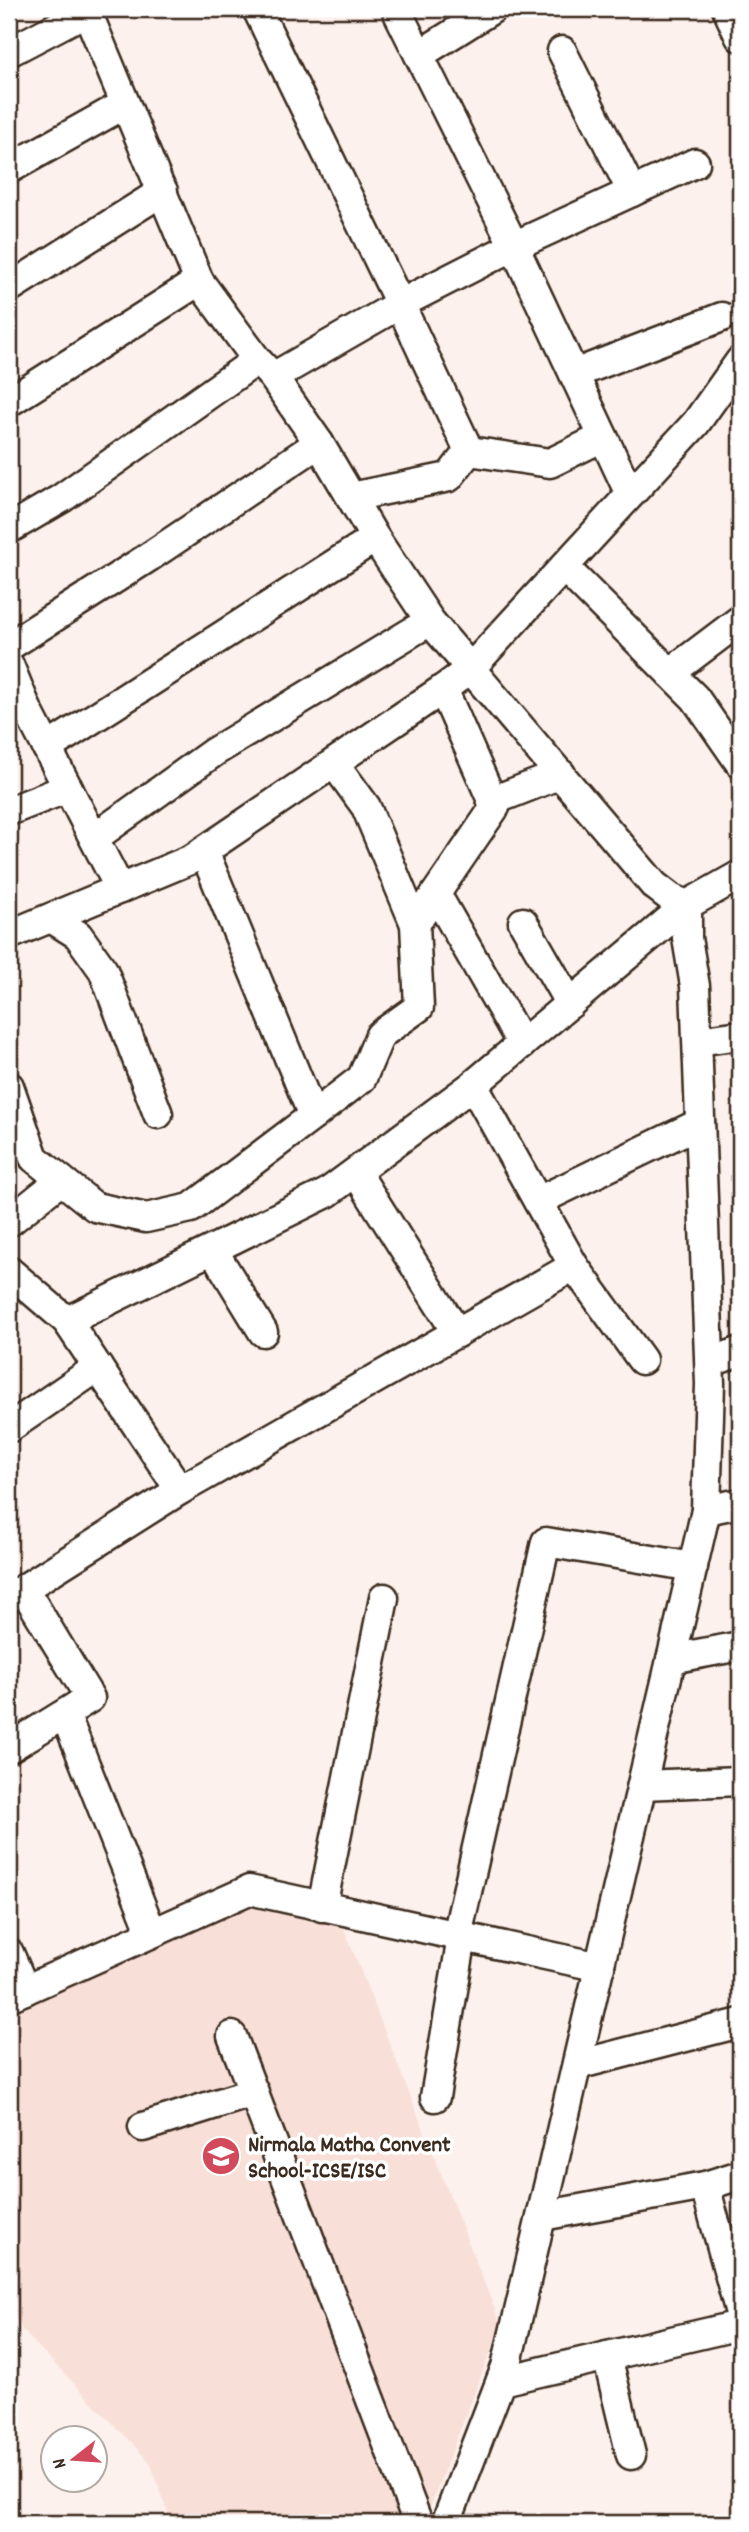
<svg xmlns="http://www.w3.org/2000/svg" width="749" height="2532" font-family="Dekko,sans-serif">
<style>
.built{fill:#f8e0d8}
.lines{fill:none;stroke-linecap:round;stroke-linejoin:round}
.minor-casing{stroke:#3b2a1e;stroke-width:33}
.minor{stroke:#fff;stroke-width:28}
.labels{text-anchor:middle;stroke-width:7;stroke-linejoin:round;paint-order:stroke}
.poi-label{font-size:23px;font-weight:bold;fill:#3b2a1e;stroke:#fff;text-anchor:start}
</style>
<rect width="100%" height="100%" fill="#fcf1ed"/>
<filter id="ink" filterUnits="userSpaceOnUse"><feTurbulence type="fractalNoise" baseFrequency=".0143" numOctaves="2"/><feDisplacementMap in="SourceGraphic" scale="14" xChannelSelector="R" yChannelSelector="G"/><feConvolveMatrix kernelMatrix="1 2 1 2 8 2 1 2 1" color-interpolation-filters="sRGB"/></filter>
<g filter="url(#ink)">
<path class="built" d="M241,1906L343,1926L501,2325L424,2523H172L150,2462L23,2331L9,2304V2008Z"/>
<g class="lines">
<g class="minor-casing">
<g id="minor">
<path d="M86,9L199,281L257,360L273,377L319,443L375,538L430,621L654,885L671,898L687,905L740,875"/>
<path d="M257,9L400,304L514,246L695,163"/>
<path d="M396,9L514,246L630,494"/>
<path d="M727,9L740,37"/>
<path d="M562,51L632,192"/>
<path d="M9,52L91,9"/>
<path d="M419,55L492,9"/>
<path d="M9,169L125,104"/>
<path d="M9,288L163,191"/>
<path d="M574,374L722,317"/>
<path d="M273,377L400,304L469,451"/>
<path d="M9,402L199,281"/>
<path d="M351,497L449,477L469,451L550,463L603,437"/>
<path d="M9,529L62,498L257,360"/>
<path d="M564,567L695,698L740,763"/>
<path d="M9,646L149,557L319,443"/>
<path d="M9,665L27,709L120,889"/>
<path d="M670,673L740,620"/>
<path d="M47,748L375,538"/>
<path d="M334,763L366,807L415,924"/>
<path d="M492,801L561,774"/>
<path d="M9,811L68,788"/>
<path d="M94,838L214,752L430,621"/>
<path d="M204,851L313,1116L362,1078L380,1035L419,1007L415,924L495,807L443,689"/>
<path d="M436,894L522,1044"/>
<path d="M51,918L78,935L103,970L158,1114"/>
<path d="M523,922L570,1004"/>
<path d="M9,935L192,859L443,689L470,669L696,423L740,361"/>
<path d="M698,1041L740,1035"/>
<path d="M9,1086L34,1158L95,1207L146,1218L191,1208L313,1116"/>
<path d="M356,1172L457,1333"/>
<path d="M538,1201L700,1123"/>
<path d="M9,1222L61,1180"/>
<path d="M213,1250L263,1332"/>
<path d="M574,1266L642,1360"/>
<path d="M9,1271L67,1321L327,1193L473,1085L687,905"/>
<path d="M67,1321L180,1490"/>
<path d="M710,1363L740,1351"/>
<path d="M9,1428L98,1367"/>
<path d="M706,1510L740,1503"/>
<path d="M9,1598L180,1490L574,1266L473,1085"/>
<path d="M671,1659L740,1646"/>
<path d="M65,1714L152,1933"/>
<path d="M9,1748L90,1698L24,1589"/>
<path d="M642,1785L740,1781"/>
<path d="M322,1907L384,1598"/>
<path d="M457,1936L546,1542L693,1567"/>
<path d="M9,1953L25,1990"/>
<path d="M9,1997L249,1890L600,1967"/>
<path d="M232,2036L418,2523"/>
<path d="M577,2065L740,2023"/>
<path d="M435,2097L462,1937"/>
<path d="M143,2127L254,2092"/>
<path d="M705,2186L740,2313"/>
<path d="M542,2216L705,2186L740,2175"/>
<path d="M607,2356L631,2455"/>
<path d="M501,2381L740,2325"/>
<path d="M446,2523L506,2367L706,1510L710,1384L695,986L687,938V905"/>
</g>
</g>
<use href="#minor" class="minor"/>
</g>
</g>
<defs>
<g id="school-disc" transform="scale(2.0125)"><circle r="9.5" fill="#d1495b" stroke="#fff"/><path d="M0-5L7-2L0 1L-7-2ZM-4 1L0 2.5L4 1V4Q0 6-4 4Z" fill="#fff"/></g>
</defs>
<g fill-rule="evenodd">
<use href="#school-disc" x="221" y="2156"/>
</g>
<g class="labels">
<g class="poi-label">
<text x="248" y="2151">Nirmala Matha Convent<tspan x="248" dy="26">School-ICSE/ISC</tspan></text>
</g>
</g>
<rect width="749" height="2532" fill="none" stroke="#fff" stroke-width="35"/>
<rect x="18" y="18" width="714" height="2497" fill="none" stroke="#3b2a1e" stroke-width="2.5" filter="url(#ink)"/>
<g transform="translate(74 2459) rotate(253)"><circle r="33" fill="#ffffff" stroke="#b1aaa5" stroke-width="2"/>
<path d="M0-5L12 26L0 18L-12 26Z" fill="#d1495b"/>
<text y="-10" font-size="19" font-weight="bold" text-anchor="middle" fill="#3b2a1e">N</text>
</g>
</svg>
